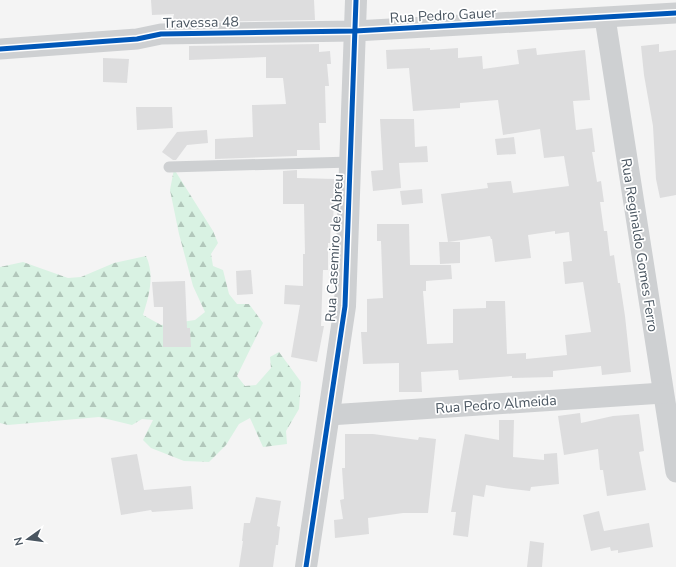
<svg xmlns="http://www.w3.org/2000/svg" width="676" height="567" font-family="'Nunito Sans',sans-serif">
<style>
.forest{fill:url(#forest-firs)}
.building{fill:#ddddde}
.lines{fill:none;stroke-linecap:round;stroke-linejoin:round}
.service{stroke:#ced0d2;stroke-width:11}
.minor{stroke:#ced0d2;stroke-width:21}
.tertiary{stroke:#ced0d2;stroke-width:22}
.cycleway-casing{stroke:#fff;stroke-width:8}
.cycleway{stroke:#0057b8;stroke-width:5}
.labels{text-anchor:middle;stroke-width:3.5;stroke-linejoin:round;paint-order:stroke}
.street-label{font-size:14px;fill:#4a5661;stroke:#fff}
</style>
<defs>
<pattern id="forest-firs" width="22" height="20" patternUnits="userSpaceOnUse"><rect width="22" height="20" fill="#d9f2e3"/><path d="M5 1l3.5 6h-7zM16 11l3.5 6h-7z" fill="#b2c7bb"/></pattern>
</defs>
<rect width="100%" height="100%" fill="#f4f4f4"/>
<path class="forest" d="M174,169L213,231L218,243L211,254L213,266L223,270L229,294L237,304H249L263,323L237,376L245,386L256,385L271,368L270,357L279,352L301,382L299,409L286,431L287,444L263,447L250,418L239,424L226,445L209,462L184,461L151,448L143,440L153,420L142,419L132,425L99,417L8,425L0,423V267L23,262L68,278L81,277L114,263L146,256C155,275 149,296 143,315L161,325L195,320L205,312L193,286L179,234L170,190Z"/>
<g class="building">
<path d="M151,0H314L315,20L189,22V20L173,19L174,14L152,15Z"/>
<path d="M319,44V52L330,51L331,64H327L329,86H325L326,123H319L320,150H297V156L215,159V139L253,137L252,105L286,104L283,78H266V57L189,60V46Z"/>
<path d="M659,44V52L676,50V195L660,198L656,179L653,126L644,75L641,46Z"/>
<path d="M430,48V50L458,48V58L482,56L483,69L519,64L517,50L536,48L537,55L585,50L590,100L573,101L576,130L592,128L595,152H592L597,182L601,181L604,202H600L604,231H607L610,256L614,255L618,283H620L625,316L631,372L602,375L601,366L553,371V377L512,378V376L459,380L458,370L421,372L422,392H399V363L363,364L361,332H367V299L383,298L381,241H377V224H409L410,265H451L452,279L426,281V291H423L427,344L453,343V309L486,308V301H505L507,354L526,353V359L567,355L565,335L591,332L583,282L565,284L563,262L572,261L569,232L555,234V231L528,235L531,258L495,262L492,239H491L490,236L448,242L441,194L488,188L487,183L511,181L513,193L569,186L564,156L544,158L540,129L503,135L498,100L460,103V108L413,111L409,68L387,69L386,50Z"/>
<path d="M103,58L129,59L127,83L103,82Z"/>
<path d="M136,107H172L173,128L137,130Z"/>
<path d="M380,119H414L415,147L427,146L428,162L399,163L401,188L373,191L371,171L383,170Z"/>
<path d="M207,130L208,143L187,145L176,160H173L162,152L177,132Z"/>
<path d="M514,137L516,154L497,155L495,139Z"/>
<path d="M297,170V178L335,179L333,222H331L330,243H328V270H323L321,326H324L317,362L291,357L300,305L284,304L285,285L303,286V254H305L304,204H283V171Z"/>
<path d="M422,189L423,203L402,205L400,191Z"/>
<path d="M439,242H460V263L440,264Z"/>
<path d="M251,270L253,294L237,295L236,271Z"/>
<path d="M185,281L187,328H190L191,347H163V307H154L152,282Z"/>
<path d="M580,413L581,423L613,416L639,414L644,451L639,452L646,490L607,496L603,470H600L598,449L564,455L558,416Z"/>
<path d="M499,420H514L513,457L544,460V454L557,453L559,484L531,487L530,491L504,488L486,485L484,497L473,495L468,537L453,535L456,512H451L465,434L499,440Z"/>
<path d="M345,434H373L418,440L419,437L436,439L428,513H403L368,518L369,534L335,538L334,520L343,519L340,500L344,499L342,468H345Z"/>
<path d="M137,454L144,490L191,486L193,509L152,512L151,510L121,515L111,458Z"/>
<path d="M256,497L281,501L277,526L280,527L278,545H276L273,567H239L243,541H242L244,523H250Z"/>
<path d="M599,511L604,531L649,523L653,547L618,553V550L611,551L610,547L591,551L583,515Z"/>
<path d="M530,541L544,543L542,567H527Z"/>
</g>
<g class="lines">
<path class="service" d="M169,167L351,162"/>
<g class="minor">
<path d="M605,18L676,472"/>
<path d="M0,49L137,39L161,34L355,31L676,13"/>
<path d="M329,415L663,393"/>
</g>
<path class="tertiary" d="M306,567L345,306L356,0"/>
<g class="cycleway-casing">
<g id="cycleway">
<path d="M0,49L137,39L161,34L355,31L676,13"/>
<path d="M306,567L345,306L356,0"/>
</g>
</g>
<use href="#cycleway" class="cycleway"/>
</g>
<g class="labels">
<g class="street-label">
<text transform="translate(443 15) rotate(-3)" y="5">Rua Pedro Gauer</text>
<text transform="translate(201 22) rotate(-1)" y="5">Travessa 48</text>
<text transform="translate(640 245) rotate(81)" y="5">Rua Reginaldo Gomes Ferro</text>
<text transform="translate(334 248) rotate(-87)" y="5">Rua Casemiro de Abreu</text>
<text transform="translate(496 404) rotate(-4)" y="5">Rua Pedro Almeida</text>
</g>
</g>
<g transform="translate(28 539) rotate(256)" stroke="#ffffff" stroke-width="3" paint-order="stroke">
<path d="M0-3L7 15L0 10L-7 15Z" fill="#4a5661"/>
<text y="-6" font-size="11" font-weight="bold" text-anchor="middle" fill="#4a5661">N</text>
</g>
</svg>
